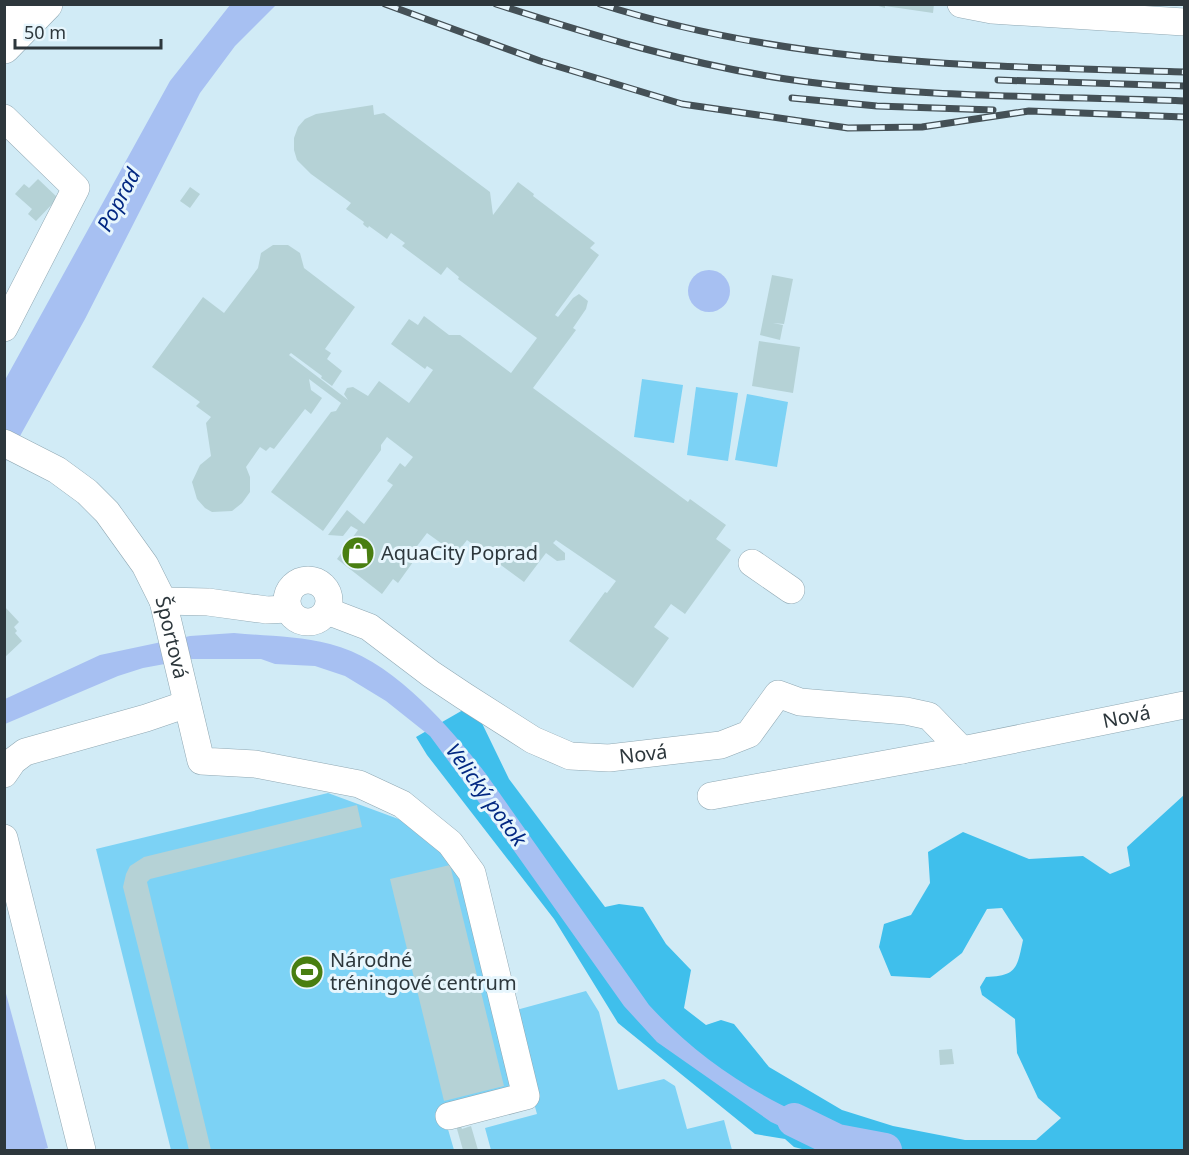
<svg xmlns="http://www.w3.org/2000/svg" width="1189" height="1155" font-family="'Noto Sans',sans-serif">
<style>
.green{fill:#7cd2f5}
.forest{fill:#3fbfec}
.water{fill:#a7c0f2}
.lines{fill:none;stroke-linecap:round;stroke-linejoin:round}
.river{stroke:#a7c0f2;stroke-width:34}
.building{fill:#b5d2d6}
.minor-casing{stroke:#90a8b3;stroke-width:28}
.major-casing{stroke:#90a8b3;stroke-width:34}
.minor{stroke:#fff;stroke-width:27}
.major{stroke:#fff;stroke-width:33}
.rail-casing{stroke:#445056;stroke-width:7}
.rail{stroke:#e7f6fd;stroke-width:4.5;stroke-dasharray:14;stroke-linecap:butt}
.labels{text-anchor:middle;stroke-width:6;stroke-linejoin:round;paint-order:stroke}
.poi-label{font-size:20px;fill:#2d373c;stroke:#e7f6fd;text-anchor:start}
.street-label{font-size:20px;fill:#2d373c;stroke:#e7f6fd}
.water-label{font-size:21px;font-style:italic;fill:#032882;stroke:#e7f6fd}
</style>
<rect width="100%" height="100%" fill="#d1ebf6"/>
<g class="green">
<path d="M642,379L683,385L674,443L634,437Z"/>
<path d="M696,387L738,393L728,461L687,455Z"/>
<path d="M747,394L788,402L777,467L735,460Z"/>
<path d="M328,793L431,831L458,856L518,1089L443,1112L454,1150H171L96,849Z"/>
<path d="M586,991L599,1012L618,1090L664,1079L675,1086L687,1129L724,1120L732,1150H491L485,1128L537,1114L509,1012Z"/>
</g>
<path class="forest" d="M463,710L478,715L509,779L605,907L619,904L643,907L666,944L691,970L684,1008L706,1025L721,1020L734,1024L769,1067L842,1110L893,1126L965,1140H1036L1061,1118L1038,1098L1017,1053L1015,1019L982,995L980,987L986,977C1017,976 1017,968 1023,940L1002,908L987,909L962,953L930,978L891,976L879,947L884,924L911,915L930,883L928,852L963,832L1029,859L1083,856L1110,874L1130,866L1127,847L1184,795V1150H806L794,1147L785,1139L755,1134L618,1023L554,919L427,755L416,737Z"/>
<g class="water">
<path d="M230,5H276L235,46L200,93L85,319L5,463V380L170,81Z"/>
<circle cx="709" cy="291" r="21"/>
<path d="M234,633C266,636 298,636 330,644C392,659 449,726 486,774L649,1005C699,1060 769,1106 840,1129L834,1145L795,1133L771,1122L657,1042L624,1006L495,824L430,736L386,701L345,676L315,666L275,664L261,659H192L143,668L118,676L5,724V699L100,655L190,636Z"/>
<path d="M5,990L48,1148L40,1150H5Z"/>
</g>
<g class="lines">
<path class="river" d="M794,1120L837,1141L885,1150"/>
</g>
<g class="building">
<path d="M872,4H934L933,13L885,6V8Z"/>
<path d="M373,105L374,115L384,113L490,192L493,215L518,182L534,194L533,196L595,243L590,248L599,255L555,315L558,317L573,298L579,294L588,301L586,309L573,328L576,330L533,388L688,502L690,499L726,525L716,539L731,550L685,614L671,604L654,627L669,638L633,688L569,641L605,592L607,593L616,581L556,540L553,543L565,553V560L557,561L546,553L524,582L467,540L456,554L427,533L408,558L413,562L398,583L393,579L382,594L337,559L358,530L351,526L343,536L328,535L347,510L364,524L393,485L387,481L400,463L405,467L413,457L387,437L381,445V450L323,531L271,492L331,412L336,411L341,403L309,379L311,390L322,398L311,414L305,409L274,449L270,447L266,451L260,447L246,467L250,477V492L242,503L232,511L212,512L205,508L197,499L192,482L200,465L211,456L206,423L211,417L196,406L200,402L152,367L203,297L224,313L258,268L261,253L273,245H288L300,253L304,268L355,307L325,349L331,353L327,359L342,371L332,386L321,378L322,376L291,353L289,355L348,400L344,394L347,388L353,387L368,396L379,381L409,403L433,370L427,366L425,369L391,344L409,319L418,325L424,316L449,335H460L511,373L537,338L458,279L459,277L447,267L441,275L402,246L405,243L391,233L387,239L369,226L368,228L365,226L363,224L364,222L346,209L351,203L311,174L297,160L294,150V138L298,127L305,119L316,114Z"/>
<path d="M38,179L58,198L36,221L28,214L32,209L15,194L24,184L29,188Z"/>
<path d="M190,187L200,194L190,208L180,201Z"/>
<path d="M772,275L793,279L784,324L773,323L783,325L780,340L760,335Z"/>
<path d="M759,341L800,347L793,393L752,386Z"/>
<path d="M4,606L19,622L14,627L17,631L15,633L22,641L4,658Z"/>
<path d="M357,805L362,827L150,879L147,882L211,1150H189L123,887L126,874L130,866L144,857Z"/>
<path d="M450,865L504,1086L444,1101L390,879Z"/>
<path d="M952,1049L954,1064L940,1065L939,1050Z"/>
<path d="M459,1121L462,1129L471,1126L478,1150H463L455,1122Z"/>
</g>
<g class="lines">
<g class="minor-casing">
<g id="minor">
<path d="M961,4L992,10L1184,22"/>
<path d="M4,118L76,188L4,328"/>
<path id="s1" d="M4,443L57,470L87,492L107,512L145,565L163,601L201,761L255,764L359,784L402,804L450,843L472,873L526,1096L449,1116"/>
<path d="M752,563L791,590"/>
<circle cx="308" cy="601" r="21"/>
<path d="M163,601L208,602L267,610L288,609"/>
<path id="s2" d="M327,611L369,627L431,674L464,696L533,740L570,756L609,758L721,745L749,734L778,694L800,702L906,711L929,716L962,750"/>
<path d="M4,774L13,761L25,752L146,718L187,704"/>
<path id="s3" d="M711,796L962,750L1184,705"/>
<path d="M4,838L82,1150"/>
</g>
</g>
<g class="major-casing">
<g id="major">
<path d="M4,13L14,4"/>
<path d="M4,47L46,4"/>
</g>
</g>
<use href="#minor" class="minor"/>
<use href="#major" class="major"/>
<g class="rail-casing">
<g id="rail">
<path d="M385,4L540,61L682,104L848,128L922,127L1029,111L1184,117"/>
<path d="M496,4C591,35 687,64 786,79C917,98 1052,96 1184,101"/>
<path d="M600,4C794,66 984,66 1184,72"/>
<path d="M998,80L1184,86"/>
<path d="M792,98L877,106L993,110"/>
</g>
</g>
<use href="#rail" class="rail"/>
</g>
<defs>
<g id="shop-disc" transform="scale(1.725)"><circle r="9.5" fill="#497e11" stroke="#e7f6fd"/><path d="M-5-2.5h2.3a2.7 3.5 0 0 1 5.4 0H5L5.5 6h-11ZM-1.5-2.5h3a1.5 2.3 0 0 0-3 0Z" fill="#fff"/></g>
<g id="stadium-disc" transform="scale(1.725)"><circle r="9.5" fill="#497e11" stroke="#e7f6fd"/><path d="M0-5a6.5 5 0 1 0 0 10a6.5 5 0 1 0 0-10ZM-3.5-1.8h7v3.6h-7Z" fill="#fff"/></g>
</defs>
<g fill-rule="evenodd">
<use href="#shop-disc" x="358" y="553"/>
<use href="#stadium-disc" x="307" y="972"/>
</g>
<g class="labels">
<g class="poi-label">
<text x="381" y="560">AquaCity Poprad</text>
<text x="330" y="967">Národné<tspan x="330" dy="23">tréningové centrum</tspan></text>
</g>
<g class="street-label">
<text dy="7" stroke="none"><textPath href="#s1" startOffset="268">Športová</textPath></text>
<text dy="7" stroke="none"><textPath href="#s3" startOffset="423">Nová</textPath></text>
<text dy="7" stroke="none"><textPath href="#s2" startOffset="358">Nová</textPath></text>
</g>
<g class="water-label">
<text transform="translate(119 200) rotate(-62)" y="7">Poprad</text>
<text transform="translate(486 795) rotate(54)" y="7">Velický potok</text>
</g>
</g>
<rect width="1189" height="1155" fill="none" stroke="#2d373c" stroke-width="12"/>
<path d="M15 39v9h146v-9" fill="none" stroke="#2d373c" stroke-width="3"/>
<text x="24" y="39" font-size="18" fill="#2d373c" stroke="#e7f6fd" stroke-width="4.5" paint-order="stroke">50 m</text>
</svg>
